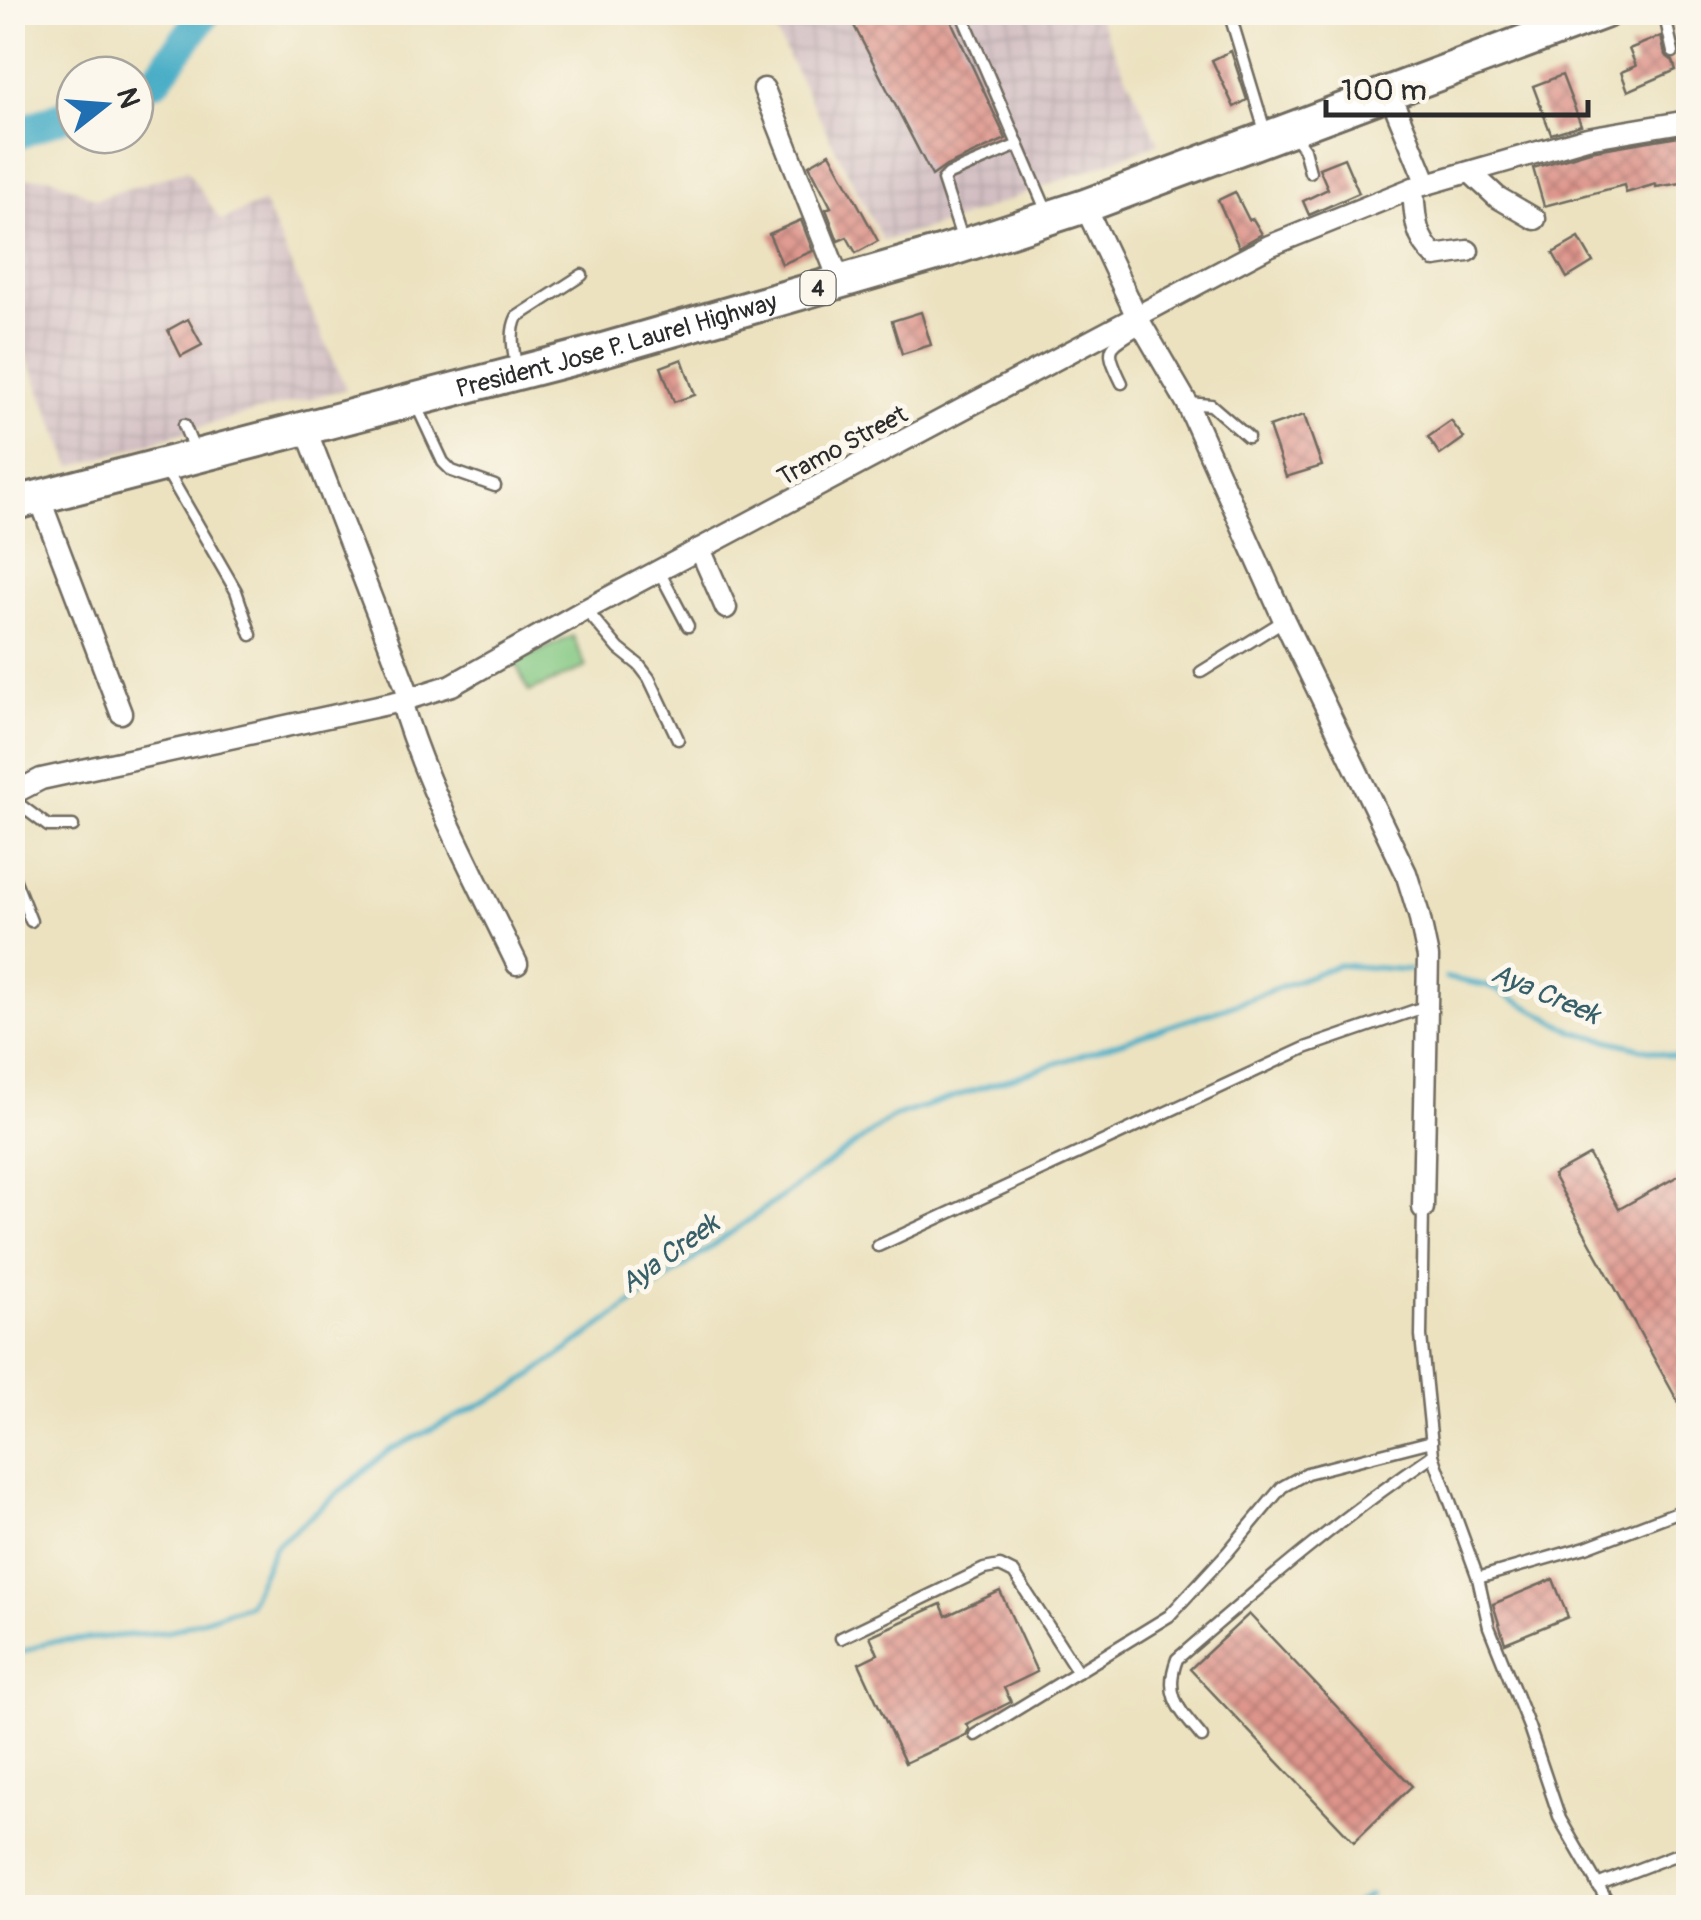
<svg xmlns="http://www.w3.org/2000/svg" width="1701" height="1920" font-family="Pangolin,sans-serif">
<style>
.industrial{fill:url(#industrial-grid)}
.pitch{fill:#82c781;stroke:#567956;stroke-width:2.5}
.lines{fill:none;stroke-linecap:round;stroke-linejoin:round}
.stream{stroke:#47adc6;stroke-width:5}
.river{stroke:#47adc6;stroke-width:32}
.building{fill:url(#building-cross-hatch)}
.service-casing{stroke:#6f6b5f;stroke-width:15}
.minor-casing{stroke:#6f6b5f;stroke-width:25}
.trunk-casing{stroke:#6f6b5f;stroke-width:38}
.service{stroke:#fff;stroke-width:10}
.minor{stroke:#fff;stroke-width:20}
.trunk{stroke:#fff;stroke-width:32}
.labels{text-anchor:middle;stroke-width:10;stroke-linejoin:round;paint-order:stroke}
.shield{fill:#fbf7ec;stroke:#696865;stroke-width:2.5}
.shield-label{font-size:22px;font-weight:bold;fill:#2b2b2b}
.street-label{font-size:25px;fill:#2b2b2b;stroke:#fbf7ec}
.water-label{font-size:28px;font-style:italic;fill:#365f69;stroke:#fbf7ec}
</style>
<defs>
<pattern id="industrial-grid" width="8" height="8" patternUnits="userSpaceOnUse" patternTransform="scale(2.5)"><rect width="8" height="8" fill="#d2bec2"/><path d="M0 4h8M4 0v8" fill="none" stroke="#b4a3a7"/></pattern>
<pattern id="building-cross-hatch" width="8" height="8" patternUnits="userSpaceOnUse" patternTransform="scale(2.5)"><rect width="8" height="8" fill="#de948b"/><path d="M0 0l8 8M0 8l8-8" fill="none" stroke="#b47972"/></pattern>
</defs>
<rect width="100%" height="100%" fill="#fbf7ec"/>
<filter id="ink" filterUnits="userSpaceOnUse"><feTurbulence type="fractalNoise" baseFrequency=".01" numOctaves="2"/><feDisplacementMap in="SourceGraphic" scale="20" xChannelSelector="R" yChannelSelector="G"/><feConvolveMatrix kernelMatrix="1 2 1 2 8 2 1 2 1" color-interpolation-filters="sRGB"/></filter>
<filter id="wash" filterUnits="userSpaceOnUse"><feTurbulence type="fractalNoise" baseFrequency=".0048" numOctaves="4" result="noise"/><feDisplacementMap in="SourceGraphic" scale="40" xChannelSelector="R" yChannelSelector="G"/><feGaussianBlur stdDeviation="2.25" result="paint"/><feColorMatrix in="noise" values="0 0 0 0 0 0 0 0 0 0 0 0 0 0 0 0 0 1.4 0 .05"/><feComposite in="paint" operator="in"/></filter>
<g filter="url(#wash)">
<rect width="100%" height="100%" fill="#ece2c0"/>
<g class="industrial">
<path d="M794,12L1096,13L1159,143L953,221L883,241L772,25Z"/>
<path d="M187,170L221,221L263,202L346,389L217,422L72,467L13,323V179L51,177L96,199Z"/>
</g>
<path class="pitch" d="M573,636L586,667L529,692L515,662Z"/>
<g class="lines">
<g class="stream">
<path d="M1446,978L1489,986L1575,1032L1688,1060"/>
<path d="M12,1656L49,1642L167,1632L249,1604L274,1547L388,1451L514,1388L893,1117L1227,1007L1338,965L1409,970"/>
<path d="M1351,1908L1370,1895"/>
</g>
<g class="river">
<path d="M135,87L156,79L206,12"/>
<path d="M12,136L75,111"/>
</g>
</g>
<g id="blocks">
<g class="building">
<path d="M847,12H947L1006,139L946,166L932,176Z"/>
<path d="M1661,36L1665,55L1673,61L1676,70L1628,91L1621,72L1636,66L1629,49Z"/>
<path d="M1231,51L1247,100L1234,107L1212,60Z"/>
<path d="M1562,75L1581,125L1551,134L1533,86Z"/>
<path d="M1679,136L1681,166L1688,164V182L1656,187V184L1626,193L1624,185L1544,206L1533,168L1590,151Z"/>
<path d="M830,153L878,241L856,253L847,237L838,241L826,209L831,207L809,165Z"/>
<path d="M1344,158L1359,193L1309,215L1303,201L1328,189L1319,168Z"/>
<path d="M1235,192L1249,220L1253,219L1262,234L1239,247L1218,200Z"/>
<path d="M801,220L813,251L782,264L769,234Z"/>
<path d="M1579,238L1593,262L1567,278L1553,253Z"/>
<path d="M921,312L931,345L902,354L892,321Z"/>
<path d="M188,319L202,345L181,356L168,330Z"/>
<path d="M682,359L695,395L674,402L661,367Z"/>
<path d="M1304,415L1322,466L1286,477L1269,427Z"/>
<path d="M1451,421L1464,438L1440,455L1428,437Z"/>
<path d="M1589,1155L1619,1209L1680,1175L1688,1191V1420L1553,1175Z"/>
<path d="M1553,1579L1568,1617L1505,1643L1493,1604Z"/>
<path d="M1000,1591L1037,1672L1004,1688L1011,1702L966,1724L969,1729L966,1735L905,1763L859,1663L878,1654L870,1636L941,1604L946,1616Z"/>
<path d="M1249,1614L1412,1786L1354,1842L1190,1669Z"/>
</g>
</g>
</g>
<g filter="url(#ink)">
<use href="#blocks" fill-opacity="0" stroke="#6f6b5f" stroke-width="2.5"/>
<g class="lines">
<g class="service-casing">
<g id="service">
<path d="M961,12L1047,212"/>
<path d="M1229,12L1265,131"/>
<path d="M1664,12L1673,52"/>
<path d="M1293,134L1304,149L1310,172"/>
<path d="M962,238L943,180L949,174L1018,145"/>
<path d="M516,368C514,351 509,333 517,317L582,275"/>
<path d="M1122,383C1103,344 1108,349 1142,326"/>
<path d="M1188,403L1211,405L1248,437"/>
<path d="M416,404L443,462L452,471L495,486"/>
<path d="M184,425L195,452"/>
<path d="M165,468L236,591L251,635"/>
<path d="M659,571L688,626"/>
<path d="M586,610L619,649L639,665L649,678L678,739"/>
<path d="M1201,672L1283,621"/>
<path d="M12,799L48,826H73"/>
<path d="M12,873L31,921"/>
<path d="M1423,1208L1421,1336L1433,1455L1478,1578L1489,1627L1529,1727L1560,1819L1611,1908"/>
<path d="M878,1246L1305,1048L1427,1006"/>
<path d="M1478,1578L1586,1547L1688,1508"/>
<path d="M841,1638L984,1569L1000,1566L1014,1573L1078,1672"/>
<path d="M975,1735L1169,1616L1227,1553L1282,1487L1307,1473L1432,1441"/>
<path d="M1202,1737C1180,1710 1163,1696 1177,1659C1260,1587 1341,1517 1433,1455"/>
<path d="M1597,1885L1688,1850"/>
</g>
</g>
<g class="minor-casing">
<g id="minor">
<path d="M764,89L840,282"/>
<path d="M1389,92L1427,184"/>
<path d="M1470,172L1497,197L1535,219"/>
<path d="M1413,188C1415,215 1414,237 1435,256L1468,251"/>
<path d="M1085,206L1137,317L1187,403L1284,620L1406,873L1419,915L1428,957L1423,1208"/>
<path d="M305,427L410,698"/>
<path d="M39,497L121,713"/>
<path d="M700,549L726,608"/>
<path d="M401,701C428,792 476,878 517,964"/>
<path d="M12,794L41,779L401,701L452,685L585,610L1269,246L1413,188L1587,138L1688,121"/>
</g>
</g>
<g class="trunk-casing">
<g id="trunk">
<path id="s1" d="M12,504L575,358L943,252L1085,206L1604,12"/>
</g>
</g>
<use href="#service" class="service"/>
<use href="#minor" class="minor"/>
<use href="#trunk" class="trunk"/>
</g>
</g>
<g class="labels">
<rect class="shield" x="800.5" y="271" width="35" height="34" rx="8"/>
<g class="shield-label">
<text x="818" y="296">4</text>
</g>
<g class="street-label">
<text dy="9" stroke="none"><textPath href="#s1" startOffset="625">President Jose P. Laurel Highway</textPath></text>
<text transform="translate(842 445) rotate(-28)" y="9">Tramo Street</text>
</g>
<g class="water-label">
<text transform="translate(1546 993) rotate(23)" y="10">Aya Creek</text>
<text transform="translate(669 1253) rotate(-36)" y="10">Aya Creek</text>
</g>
</g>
<rect width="1701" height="1920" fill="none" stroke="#fbf7ec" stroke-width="50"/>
<g transform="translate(105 105) rotate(73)"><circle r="48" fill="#fbf7ec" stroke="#a8a59f" stroke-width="2.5"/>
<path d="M0-8L18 38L0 25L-18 38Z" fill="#1f6fb2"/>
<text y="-15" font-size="28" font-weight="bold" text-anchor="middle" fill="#2b2b2b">N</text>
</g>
<path d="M1326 100v15h262v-15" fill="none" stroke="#2b2b2b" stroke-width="5"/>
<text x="1341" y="100" font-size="30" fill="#2b2b2b" stroke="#fbf7ec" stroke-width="8" paint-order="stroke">100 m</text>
</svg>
